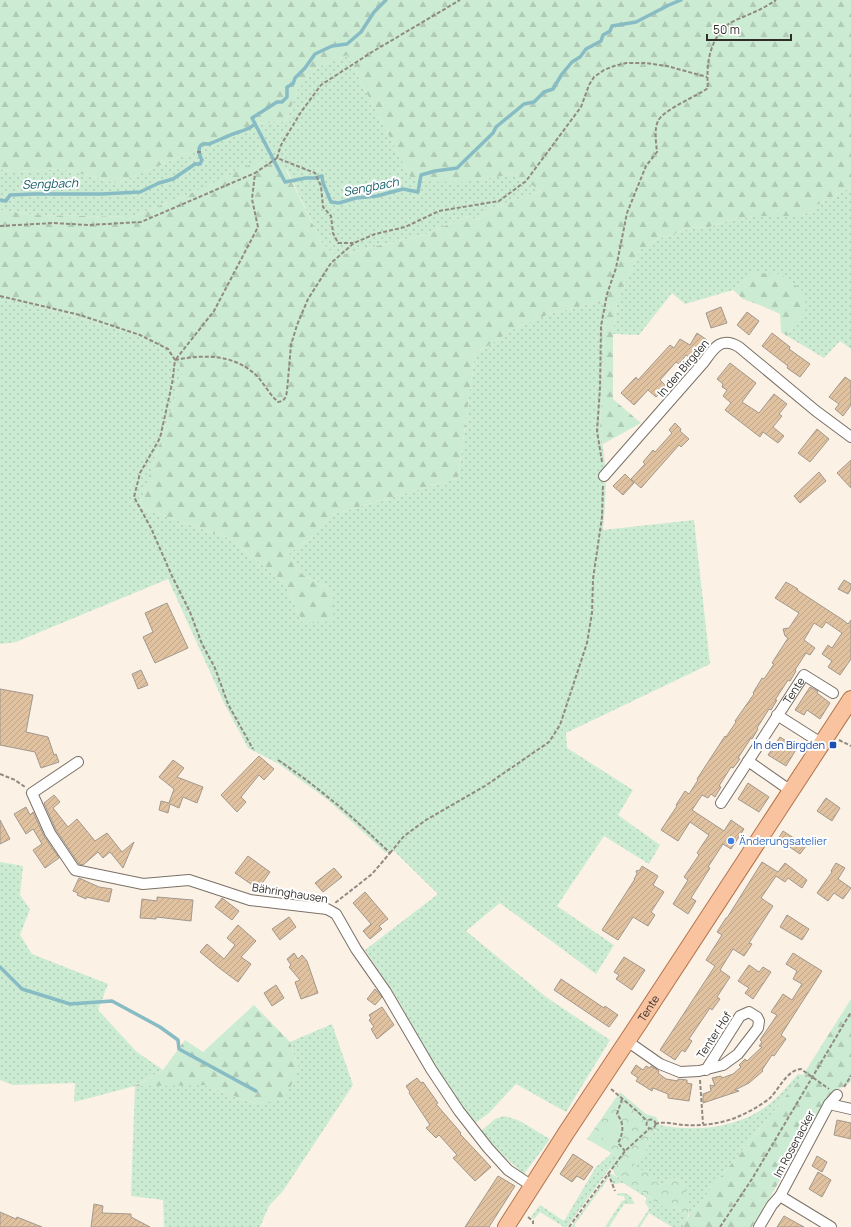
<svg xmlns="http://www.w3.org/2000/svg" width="851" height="1227" font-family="Manrope,sans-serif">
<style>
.grass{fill:url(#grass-dots)}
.forest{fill:url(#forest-firs)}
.park{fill:url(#park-crowns)}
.pitch{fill:#ccebd3}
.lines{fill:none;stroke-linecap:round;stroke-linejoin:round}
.stream{stroke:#87bcc5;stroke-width:3.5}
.building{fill:url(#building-hatch);stroke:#a2988d}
.street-casing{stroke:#7a7167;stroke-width:12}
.primary-casing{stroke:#b1744d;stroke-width:18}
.path{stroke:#918a82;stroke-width:2;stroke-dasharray:4 2;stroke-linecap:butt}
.street{stroke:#fff;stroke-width:10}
.primary{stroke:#fac3a0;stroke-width:16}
.transit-dot{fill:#1a4fb4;stroke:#fff;stroke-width:1.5}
.shop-dot{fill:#3f7fe0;stroke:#fff;stroke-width:1.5}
.labels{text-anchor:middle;stroke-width:4;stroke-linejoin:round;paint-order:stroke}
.street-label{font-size:11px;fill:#312d29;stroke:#fff}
.transit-label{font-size:11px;fill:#164399;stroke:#fff;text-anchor:end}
.shop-label{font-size:11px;fill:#366cbe;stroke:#fff;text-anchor:start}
.water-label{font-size:12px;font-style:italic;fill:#105a65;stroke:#fff}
</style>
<defs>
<pattern id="grass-dots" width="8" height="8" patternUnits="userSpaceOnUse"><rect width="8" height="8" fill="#ccebd3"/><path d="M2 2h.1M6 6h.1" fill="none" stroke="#b0cab5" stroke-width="1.8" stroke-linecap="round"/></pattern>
<pattern id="forest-firs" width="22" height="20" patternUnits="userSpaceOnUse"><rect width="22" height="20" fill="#ccebd3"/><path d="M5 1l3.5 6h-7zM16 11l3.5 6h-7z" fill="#b0cab5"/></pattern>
<pattern id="park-crowns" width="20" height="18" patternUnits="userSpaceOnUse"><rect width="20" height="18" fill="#ccebd3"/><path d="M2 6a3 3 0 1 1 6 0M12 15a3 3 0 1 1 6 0" fill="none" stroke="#b0cab5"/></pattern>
<pattern id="building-hatch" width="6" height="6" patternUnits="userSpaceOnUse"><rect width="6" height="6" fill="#e0c2a0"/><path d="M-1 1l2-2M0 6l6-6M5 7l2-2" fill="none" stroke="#c1a78a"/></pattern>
</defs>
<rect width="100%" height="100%" fill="#fcf1e5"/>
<g class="grass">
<path d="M347,55L412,180L469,181L515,174L541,191L491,208L477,220L468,216L426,234L336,256L322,243L287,170L196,191L132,217L36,215L0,210V169L16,172L62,169L117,183L185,155L254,124L286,121L298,89L318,67Z"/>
<path d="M851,187V349L840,341L824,358L787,336L807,307L753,273L733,290L685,304L672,293L639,335L613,334L617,302L640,250L660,238L691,228L709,227L733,219L755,216H803L815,206Z"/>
<path d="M0,295L140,336L177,354L182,375L139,507L228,538L284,582L303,623L331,589L301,574L289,553L311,538L331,515L458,478L475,354L514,329L549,314L594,303L609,305L604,334L600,432C608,464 606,498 603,530L694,520L710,664L566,733L567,748L633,790L618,815L660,845L649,864L604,836L557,906L614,945L596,974L500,903L466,931L546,997L610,1040L566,1112L516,1084L488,1114L475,1123L436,1070L397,998L365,950L438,894L392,849L386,853L328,800L279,764L248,748L224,703L168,579L16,642L0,644Z"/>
<path d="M0,862L23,866L20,895L30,909L20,935L32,954L108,984L98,1010L137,1052L163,1070L136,1085H204L259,1105L299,1070L290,1042L332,1024L353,1085L283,1191L269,1206L260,1227H164L163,1200L131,1196L135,1086L74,1102L75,1083L13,1085L0,1080Z"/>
<path d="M798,1074L803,1075L689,1216C688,1202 688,1183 673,1178L668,1181L666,1186L654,1181L633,1166L645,1152L651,1135L660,1125C698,1133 743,1127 773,1101C782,1093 790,1083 798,1074Z"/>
<path d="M504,1116L518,1120L550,1139L524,1174L495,1148L480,1132L495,1119Z"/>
<path d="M612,1153L618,1157L612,1167L610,1168L567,1227H564L540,1212L534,1219L531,1217L540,1205L564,1221L596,1167Z"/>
<path d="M610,1173L649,1196L655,1202L677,1208L688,1217L683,1227H672L649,1213L640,1227H637L649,1209L645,1202L647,1198L623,1183L613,1184L610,1176L575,1224V1227H571Z"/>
<path d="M620,1193C628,1193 632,1195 634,1204H624L609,1227H605L622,1201L625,1200L624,1196L616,1195Z"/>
</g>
<g class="forest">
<path d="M0,0H851V187L815,206L803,216H755L733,219L709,227L691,228L660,238L640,250L617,302L613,334V399L641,423L603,444L600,432L604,334L609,305L594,303L549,314L514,329L475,354L458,478L331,515L311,538L289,553L301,574L331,589L334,621L303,623L284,582L228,538L139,507L182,375L177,354L140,336L0,295V210L36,215L132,217L196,191L260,160L286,170L322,243L336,256L426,234L468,216L477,220L491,208L541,191L515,174L459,183L412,180L347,55L318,67L298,89L286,121L254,124L185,155L117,183L62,169L16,172L0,169Z"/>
<path d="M753,273L780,274L802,290L807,307L787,336L781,332L780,314L762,306L743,299L733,290Z"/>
<path d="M851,999V1082L839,1089L823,1108L752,1227H683L689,1216L803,1075Z"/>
<path d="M254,1005L290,1042L299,1070L284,1099L259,1105L204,1085L135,1086L163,1070L185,1040L203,1052Z"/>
</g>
<path class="park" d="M620,1092L646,1114L656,1117L660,1125L651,1135L645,1152L633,1166L655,1176L654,1181L666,1186L668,1181L673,1178C688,1183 691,1204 688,1217L677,1208L674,1207L673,1210L670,1211L655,1202L649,1196L624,1182L615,1175L612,1167L618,1157L587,1139Z"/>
<path class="pitch" d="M616,1120L619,1123C621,1131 619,1138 614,1145L598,1135C602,1127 607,1122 616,1120Z"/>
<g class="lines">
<g class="stream">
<path d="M386,0L374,12L361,32L347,44L332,46L315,54L305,68L295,78L293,84L287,87V97L282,102H277L252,118L285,182L306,178H315L322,176L323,183L331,202L339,203L356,198L377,196L403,189L418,192L421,175L435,171L457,168L493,133L496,127L524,104L534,102L544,92L553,89L562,74L572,62L580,57L586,49L601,41L603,35L610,31L612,26L636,22L669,5L681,0"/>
<path d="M0,200L6,201L10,195L34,194H102L140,192L159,183L173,179L195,164H200L202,160C200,157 197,149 201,145C203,143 207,144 209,144C217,141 225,137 233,134C241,131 248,130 255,124"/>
<path d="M0,967L22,989L70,1004L112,1001L160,1027L178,1040L179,1049L256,1091"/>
</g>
</g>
<g class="building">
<path d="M721,307L727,323L711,328L706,313Z"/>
<path d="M747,312L759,321L749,335L737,325Z"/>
<path d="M697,333L707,340L694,360L686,355L679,364L676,362L660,380L667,387L656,397L648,390L634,405L621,393L636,377L638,380L670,345L674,348L680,339L690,345Z"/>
<path d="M772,333L790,347L789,349L810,364L800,377L787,368L788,366L762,346Z"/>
<path d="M730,363L756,383L742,402L759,413L774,394L787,404L779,414L782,416L773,427L784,436L778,443L763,432L760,437L725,410L731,403L723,396L727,390L722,387L723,384L717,379Z"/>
<path d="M845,377L851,381V405L843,416L835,409L839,404L829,397Z"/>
<path d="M675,423L681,429L680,431L689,439L681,447L679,445L641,488L631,479L645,464L643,462L653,450L655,452L672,433L669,430Z"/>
<path d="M817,429L829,439L810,462L798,453Z"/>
<path d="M851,460V488L837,473Z"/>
<path d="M819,472L826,481L800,503L794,496Z"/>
<path d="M625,474L634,483L623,495L613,486Z"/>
<path d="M844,580L851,584V589L848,594L838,589Z"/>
<path d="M786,582L798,589L797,590L843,620L848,624L851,620V659L840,675L828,667L832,661L822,654L828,645L832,648L842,633L826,622L822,628L814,623L804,640L815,648L810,655L806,653L795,670L796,671L790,681L788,680L775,700H777L771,710L769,709L757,728L758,729L752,739L751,738L738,758L740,759L733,768L731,767L719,786L721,787L715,797L711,794L708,798L702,795L692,810L724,831L731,820L744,829L731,849L723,844L708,867L710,868L691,898L696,901L688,914L673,904L688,880L684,877L699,855L697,853L709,835L690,822L678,841L661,830L677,806L676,805L685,791L689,794L698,780L697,779L725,736L726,737L736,722L735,721L754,694L753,693L762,678L764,679L774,664L772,663L788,638L785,636L783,629L789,628L799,613L775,598Z"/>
<path d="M167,603L188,648L155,663L143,637L153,632L145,613Z"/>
<path d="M141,670L148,685L138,689L132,674Z"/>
<path d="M810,687L818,691L817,693L830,703L820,719L807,710L804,715L795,710Z"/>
<path d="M0,689L33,695L26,732L48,737L54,755L56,754L59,762L41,768L35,752L0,745Z"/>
<path d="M780,737L797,748L786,766L768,755Z"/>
<path d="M259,756L274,769L264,780L259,775L241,797L246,802L237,812L221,795Z"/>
<path d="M173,760L184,768L177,777L203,787L197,803L183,797L179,808L170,804L168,813L159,810L161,801L169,803L174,789L159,777Z"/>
<path d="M748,783L769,797L759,812L738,799Z"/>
<path d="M54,795L60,802L53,808L68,827L77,819L95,841L107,833L122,852L134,842L123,868L110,852L103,858L98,852L83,865L79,864L56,830L44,803Z"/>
<path d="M826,798L840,808L832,821L817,811Z"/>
<path d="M26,807L30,815L33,812L44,836L59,858L45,868L33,850L42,844L33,829L26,834L14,814Z"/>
<path d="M0,820L10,839L0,844Z"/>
<path d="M783,831L806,846L800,854L778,839Z"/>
<path d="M248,856L270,872L258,889L235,873Z"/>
<path d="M762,862L778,872L785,863L807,880L802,888L788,878L785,882L776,876L761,898L773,906L749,943L752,944L744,956L733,949L720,970L730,977L717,997L720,999L712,1010L710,1008L689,1039L692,1041L685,1052L682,1050L675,1060L660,1050L715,966L706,960L722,935L717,932L726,918H727Z"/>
<path d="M836,863L845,868L838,879L851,888L843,899L834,893L828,901L817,893L832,872L831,871Z"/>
<path d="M642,866L658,876L653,885L664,892L651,912L655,915L648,926L633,917L618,940L602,930L635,879H634L637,874L636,871L640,870Z"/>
<path d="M334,868L342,877L323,892L315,883Z"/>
<path d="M79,878L99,887L112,889L109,902L86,897V899L77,895L78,893L73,891Z"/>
<path d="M365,892L388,919L379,926L382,929L370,939L363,931L371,924L353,903Z"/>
<path d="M157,897L193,900L191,921L156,917V919L140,918L142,899L157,901Z"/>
<path d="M222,898L239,911L232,920L215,907Z"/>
<path d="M787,915L809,929L802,940L780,927Z"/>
<path d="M289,917L296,927L280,940L272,929Z"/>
<path d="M238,925L256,941L241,957L251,964L238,982L218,967L200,952L207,944L224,959L235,945L227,938Z"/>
<path d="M294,953L298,959L302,955L307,961L318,993L301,999L295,982L300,980L289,967L291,965L287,959Z"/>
<path d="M793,953L822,971L781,1035L786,1039L774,1056L772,1055L762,1070L763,1071L749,1083L735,1090L739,1091L703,1103V1094L711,1091L710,1085L715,1086L712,1078L721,1076L722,1078L733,1074L741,1067L739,1065L745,1059L747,1061L762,1047L759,1046L762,1042L760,1040L777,1015L771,1012L783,994L792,1000L802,984L793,979L797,971L786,964Z"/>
<path d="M624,957L645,970L632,990L616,979L619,975L614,972Z"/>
<path d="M749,965L759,972L763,967L771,972L753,999L745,993L749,988L738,981Z"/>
<path d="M561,979L604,1008L605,1006L618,1015L609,1027L554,990Z"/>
<path d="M276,985L284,998L272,1006L264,993Z"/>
<path d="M375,989L382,997L375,1005L367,999Z"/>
<path d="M382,1007L394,1025L377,1039L371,1029L374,1027L369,1020L371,1018L369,1015Z"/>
<path d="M636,1065L643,1070L646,1066L650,1068L651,1066L659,1071L658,1073L666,1079L678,1081V1079L687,1080V1083L692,1084L689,1101L668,1098V1094L653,1088L652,1091L636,1081L638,1078L631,1073Z"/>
<path d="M417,1078L421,1083L423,1082L438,1103L436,1104L461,1133L460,1134L491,1167L475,1181L453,1158L457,1155L439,1135L436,1138L426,1128L430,1125L409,1093L410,1092L406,1086Z"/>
<path d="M837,1120L851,1123V1139L834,1135Z"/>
<path d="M573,1154L593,1167L584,1180L577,1176L572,1182L560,1174Z"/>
<path d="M817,1156L827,1162L822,1172L812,1166Z"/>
<path d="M818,1172L831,1180L822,1197L809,1189Z"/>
<path d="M498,1176L515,1186L489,1227H465Z"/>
<path d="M94,1204L103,1206L102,1213L131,1214V1217L150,1227H91Z"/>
<path d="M0,1212L16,1219L17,1217L42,1227H0Z"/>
<path d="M784,1216L804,1227H777Z"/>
</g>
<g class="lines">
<g class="street-casing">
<g id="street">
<path d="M604,476L704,362C714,348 721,336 739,347L816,411L851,437"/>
<path d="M777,715L821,743"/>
<path d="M748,761L791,791"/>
<path d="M78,762L32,793L50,833L75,870L143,884L189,880L250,900L327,909L336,914L356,949L386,992L431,1069L459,1111L488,1148L508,1170L532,1186"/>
<path id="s1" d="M721,803L804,675L833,693"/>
<path d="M627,1041L660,1064L680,1072L699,1071L723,1065L738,1054L758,1028L759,1021L757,1017L749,1012L740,1016L706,1070"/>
<path d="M837,1095L829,1104L851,1109"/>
<path d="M780,1196L831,1227"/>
<path d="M759,1227L772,1205L780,1196L829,1104"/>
</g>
</g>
<g class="primary-casing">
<g id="primary">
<path id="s2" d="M506,1227L566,1133L639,1023L851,699"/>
</g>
</g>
<g class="path">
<path d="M197,152H202"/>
<path d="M277,158L281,145L301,112L321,85L372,52L460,0"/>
<path d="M0,226L53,223L88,225L141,222L255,173"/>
<path d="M0,296L80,315L140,335L168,349L175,360L172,384L160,438L140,473L134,497L151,528L172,576L190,612L202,644L215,668L228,704L253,749"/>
<path d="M176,359L214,311L258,227L252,199L255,173L277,158L315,173L321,186L323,207L331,216L333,233L338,243H353"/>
<path d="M175,360C205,354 235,354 258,377C264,384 269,393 275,399L278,402C285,401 286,397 287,391L291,345L297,325L308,299L331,263L354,243L375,234L405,227L439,211L499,201L526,181L581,107L589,85L594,77L604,70L614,66L626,63H645L667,66L707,77"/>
<path d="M602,462L597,431L600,388L601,326L607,294L616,268L627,213L646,166L657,152C656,142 654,130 658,121C663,110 697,96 708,88C706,65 709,41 727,25C731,22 738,19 743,17C755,12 766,7 776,0"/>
<path d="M839,740L851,746"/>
<path d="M278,760C320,788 354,818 390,853L372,874L335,903"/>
<path d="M0,774L15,780L25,787"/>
<path d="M390,853L404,836L426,820L485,786L549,742L560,725L587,643L592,613L593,579L602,517L603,486"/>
<path d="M700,1080L703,1124"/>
<path d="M844,1087L851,1076"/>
<path d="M611,1089L638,1112L647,1121"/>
<path d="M622,1099L617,1114C624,1123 624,1132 618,1143L625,1151"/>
<circle cx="651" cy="1124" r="4.5"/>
<path d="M655,1124C664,1121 674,1124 683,1125C700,1126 719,1124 735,1118C747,1113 760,1106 770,1098C779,1089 787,1070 801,1069L829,1089"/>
<path d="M608,1173L615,1191"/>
<path d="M528,1217L533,1221V1224"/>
<path d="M569,1227L625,1151L649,1129"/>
<path d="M720,1227L752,1179L851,1012"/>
</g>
<use href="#street" class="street"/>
<use href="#primary" class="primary"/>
</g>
<rect class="transit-dot" x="829" y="741" width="8" height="8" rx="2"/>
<circle class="shop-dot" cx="731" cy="841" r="4"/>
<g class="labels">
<g class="street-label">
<text transform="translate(683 368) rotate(-49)" y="4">In den Birgden</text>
<text dy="4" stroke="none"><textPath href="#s1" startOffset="134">Tente</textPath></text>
<text transform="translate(290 893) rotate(9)" y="4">Bähringhausen</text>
<text dy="4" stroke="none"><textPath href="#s2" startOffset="261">Tente</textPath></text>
<text transform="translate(714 1035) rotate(-57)" y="4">Tenter Hof</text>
<text transform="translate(794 1144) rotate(-62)" y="4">Im Rosenacker</text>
</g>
<g class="transit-label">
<text x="825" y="749">In den Birgden</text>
</g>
<g class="shop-label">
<text x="739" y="845">Änderungsatelier</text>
</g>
<g class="water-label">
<text transform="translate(50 184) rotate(-2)" y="4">Sengbach</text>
<text transform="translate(371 187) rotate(-11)" y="4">Sengbach</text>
</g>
</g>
<path d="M707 34v6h84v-6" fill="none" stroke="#312d29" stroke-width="2"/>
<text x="713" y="34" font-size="12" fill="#312d29" stroke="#ffffff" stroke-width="3" paint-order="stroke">50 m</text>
</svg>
